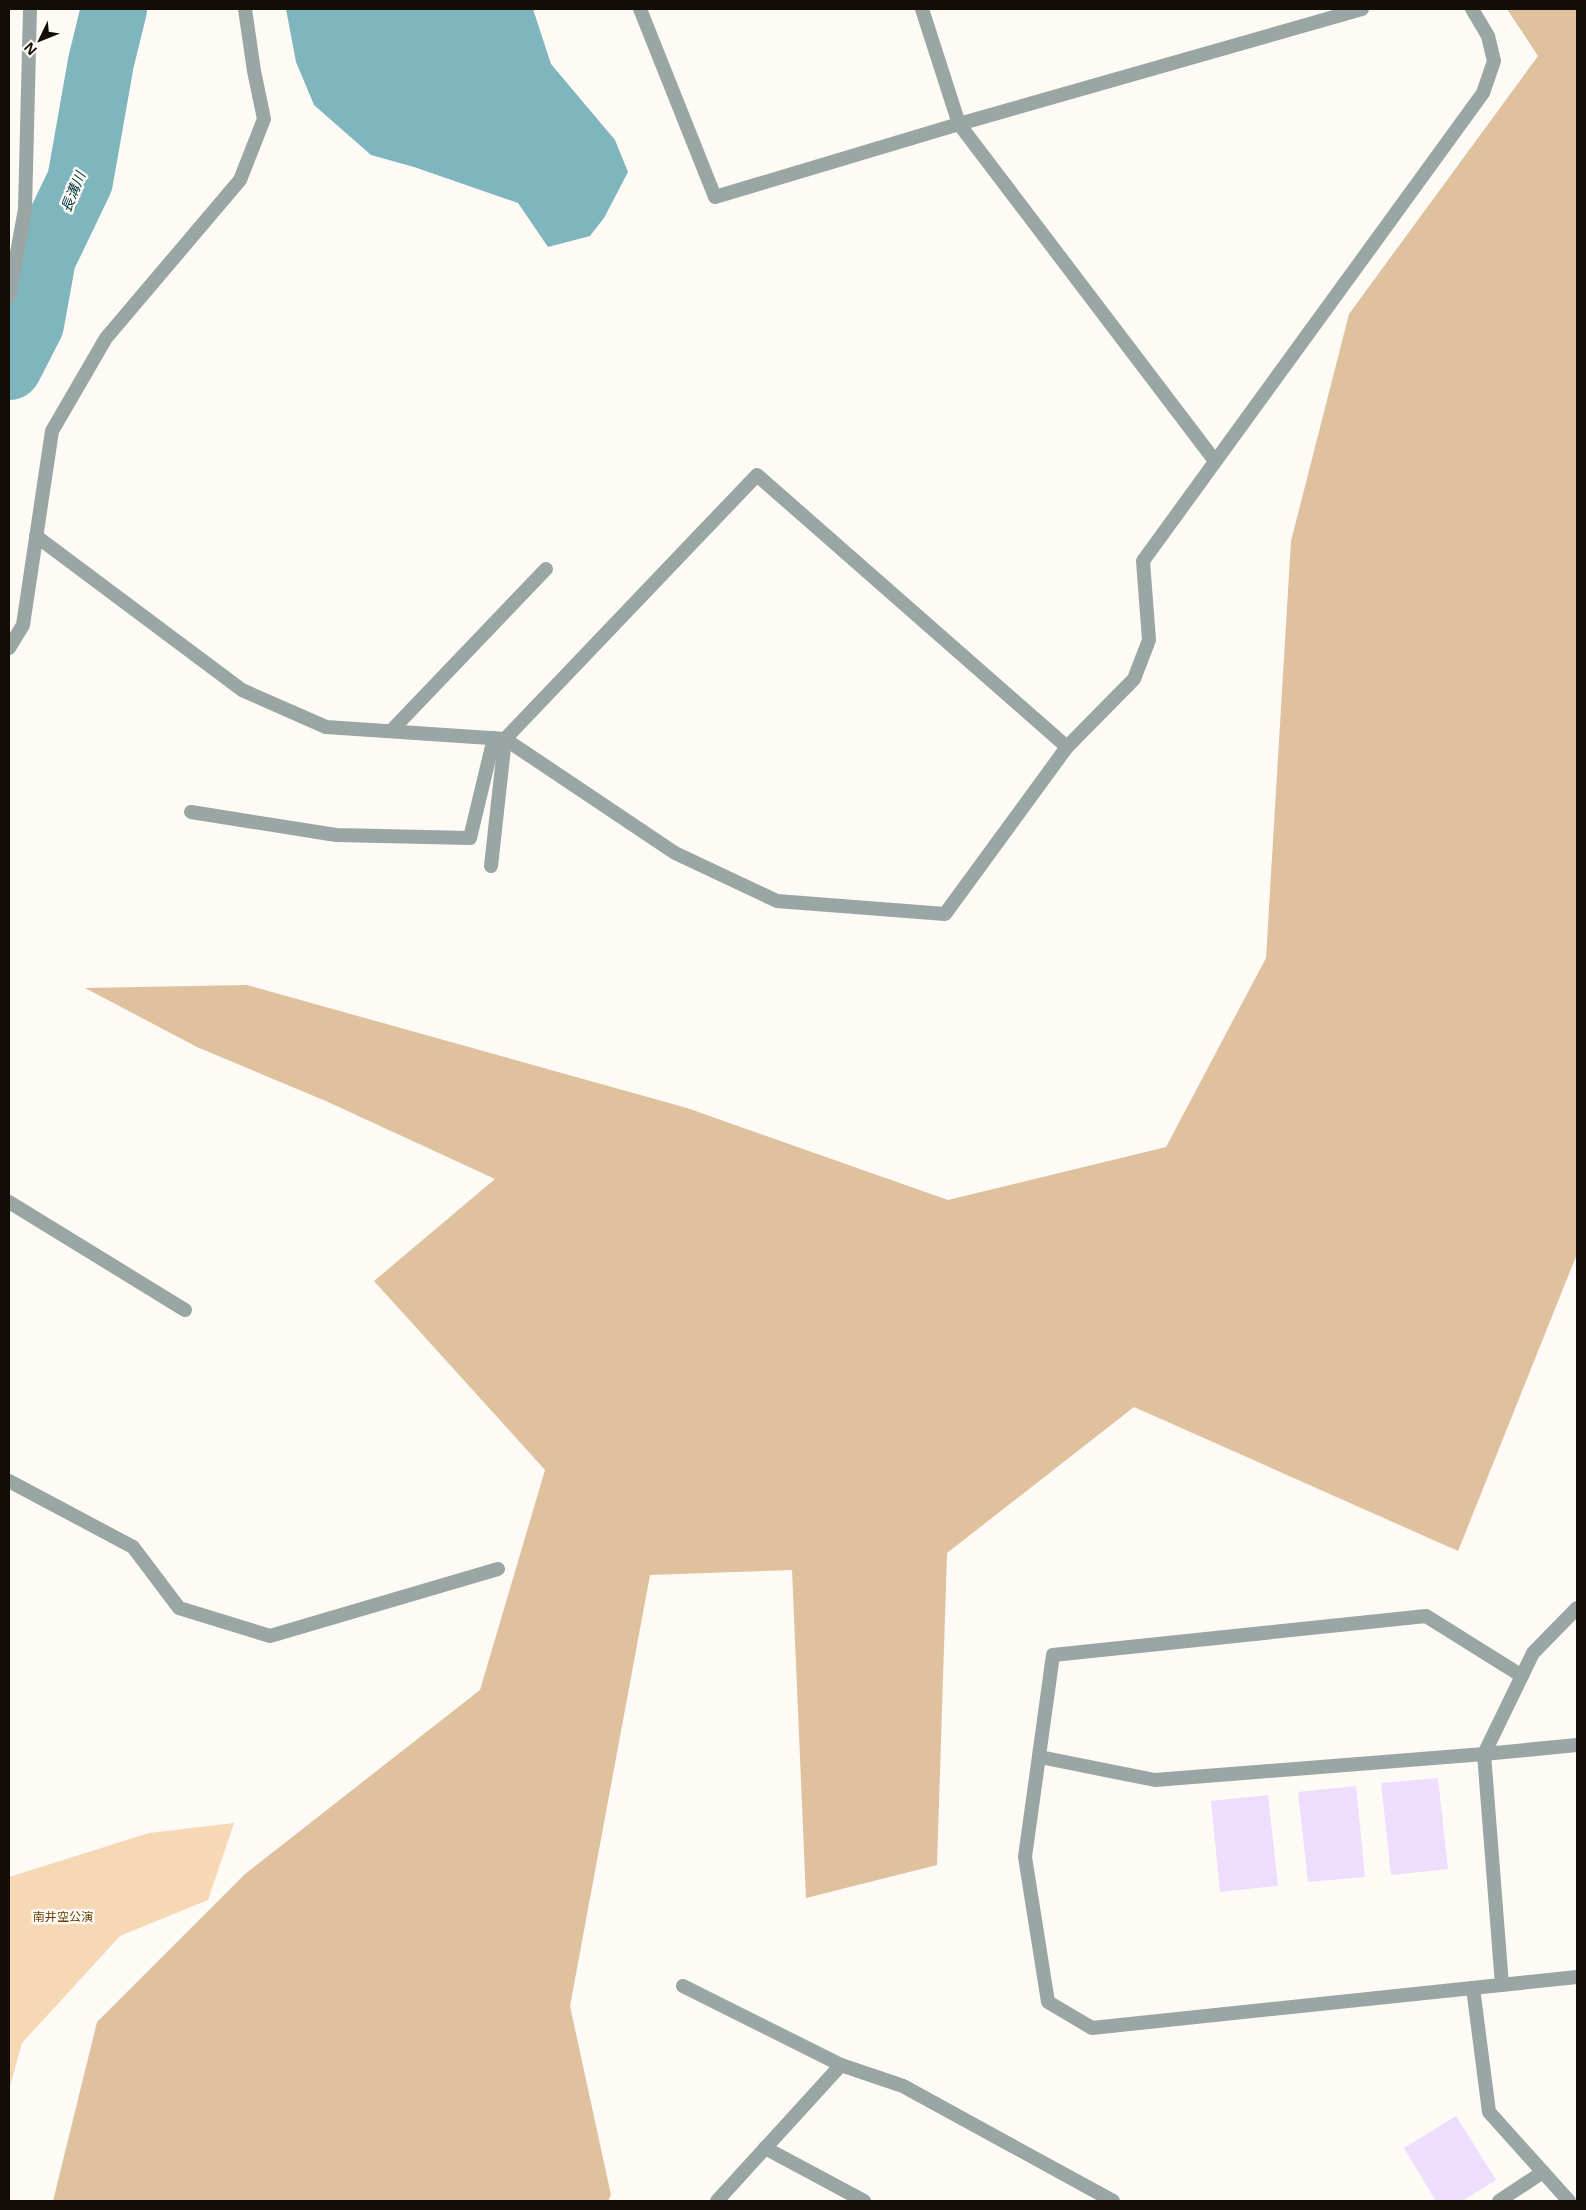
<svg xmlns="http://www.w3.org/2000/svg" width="1586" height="2210" font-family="'Open Sans','Noto Sans JP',sans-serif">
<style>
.green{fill:#f6d8b5}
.forest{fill:#dfc19e}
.water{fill:#7fb6bd}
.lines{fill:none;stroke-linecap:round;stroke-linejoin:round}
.river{stroke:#7fb6bd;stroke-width:66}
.building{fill:#eedefe}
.minor{stroke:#99a6a4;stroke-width:14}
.labels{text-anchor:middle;stroke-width:5;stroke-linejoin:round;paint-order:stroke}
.park-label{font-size:12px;fill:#694201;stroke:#fefaf6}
.water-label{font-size:14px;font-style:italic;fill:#00383e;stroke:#fefaf6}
</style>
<rect width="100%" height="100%" fill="#fefaf6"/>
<path class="green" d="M234,1823L208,1900L120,1936L22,2043L9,2090V1877L149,1833Z"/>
<path class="forest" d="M1507,9H1577V1254L1458,1551L1134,1407L947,1553L937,1865L806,1898L792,1570L650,1575L570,2006L611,2195L608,2201H53L97,2022L245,1874L480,1690L545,1470L374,1281L495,1179L328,1102L197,1047L85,988L247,985L687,1108L948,1200L1166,1147L1266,958L1291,541L1349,314L1538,56Z"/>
<path class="water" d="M286,9H533L551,64L615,140L628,172L604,218L590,236L548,247L518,203L414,167L371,155L314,105L296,62Z"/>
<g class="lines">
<path class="river" d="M9,367L31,324L43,258L80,181L101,62L114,9"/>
</g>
<g class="building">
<path d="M1438,1778L1448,1869L1391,1875L1381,1783Z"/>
<path d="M1356,1786L1365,1877L1308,1882L1298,1792Z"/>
<path d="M1268,1795L1278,1886L1220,1892L1211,1801Z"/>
<path d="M1456,2116L1496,2180L1462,2201H1436L1404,2148Z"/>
</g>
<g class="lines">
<g class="minor">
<path d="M640,9L715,197L959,124L1362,9"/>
<path d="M922,9L959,124L1215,461"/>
<path d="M9,297L25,209L30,9"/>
<path d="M36,536L242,690L326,727L505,739L675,853L777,901L945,914L1067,747L1134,679L1149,640L1143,561L1483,93L1494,61L1488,36L1472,9"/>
<path d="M9,648L23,625L52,431L106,338L240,180L264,119L254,71L245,9"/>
<path d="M391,731L546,569"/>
<path d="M191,812L336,835L470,838L494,738"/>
<path d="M491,866L505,739L757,475L1067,747"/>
<path d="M9,1202L185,1310"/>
<path d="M9,1481L133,1547L179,1608L270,1636L498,1569"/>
<path d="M1522,1676L1426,1616L1053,1655L1025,1857L1048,2002L1092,2028L1577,1977"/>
<path d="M1040,1757L1155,1780L1484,1754L1577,1745"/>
<path d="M1502,1985L1484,1754L1533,1653L1577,1608"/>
<path d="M683,1986L841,2065L903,2086L1113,2201"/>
<path d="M1473,1988L1489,2112L1569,2201"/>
<path d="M765,2148L864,2201"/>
<path d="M717,2201L841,2065"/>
<path d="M1499,2201L1543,2172"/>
</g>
</g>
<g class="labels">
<g class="park-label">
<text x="63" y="1921">南井空公演</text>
</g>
<g class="water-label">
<text transform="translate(73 192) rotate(-68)" y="5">長溝川</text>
</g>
</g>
<rect width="1586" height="2210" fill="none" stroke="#130d07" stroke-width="20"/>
<g transform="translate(40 40) rotate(227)" stroke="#fefaf6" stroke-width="4" paint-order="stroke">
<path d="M0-4L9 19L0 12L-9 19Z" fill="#130d07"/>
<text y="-8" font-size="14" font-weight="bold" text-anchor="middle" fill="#130d07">N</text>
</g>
</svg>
